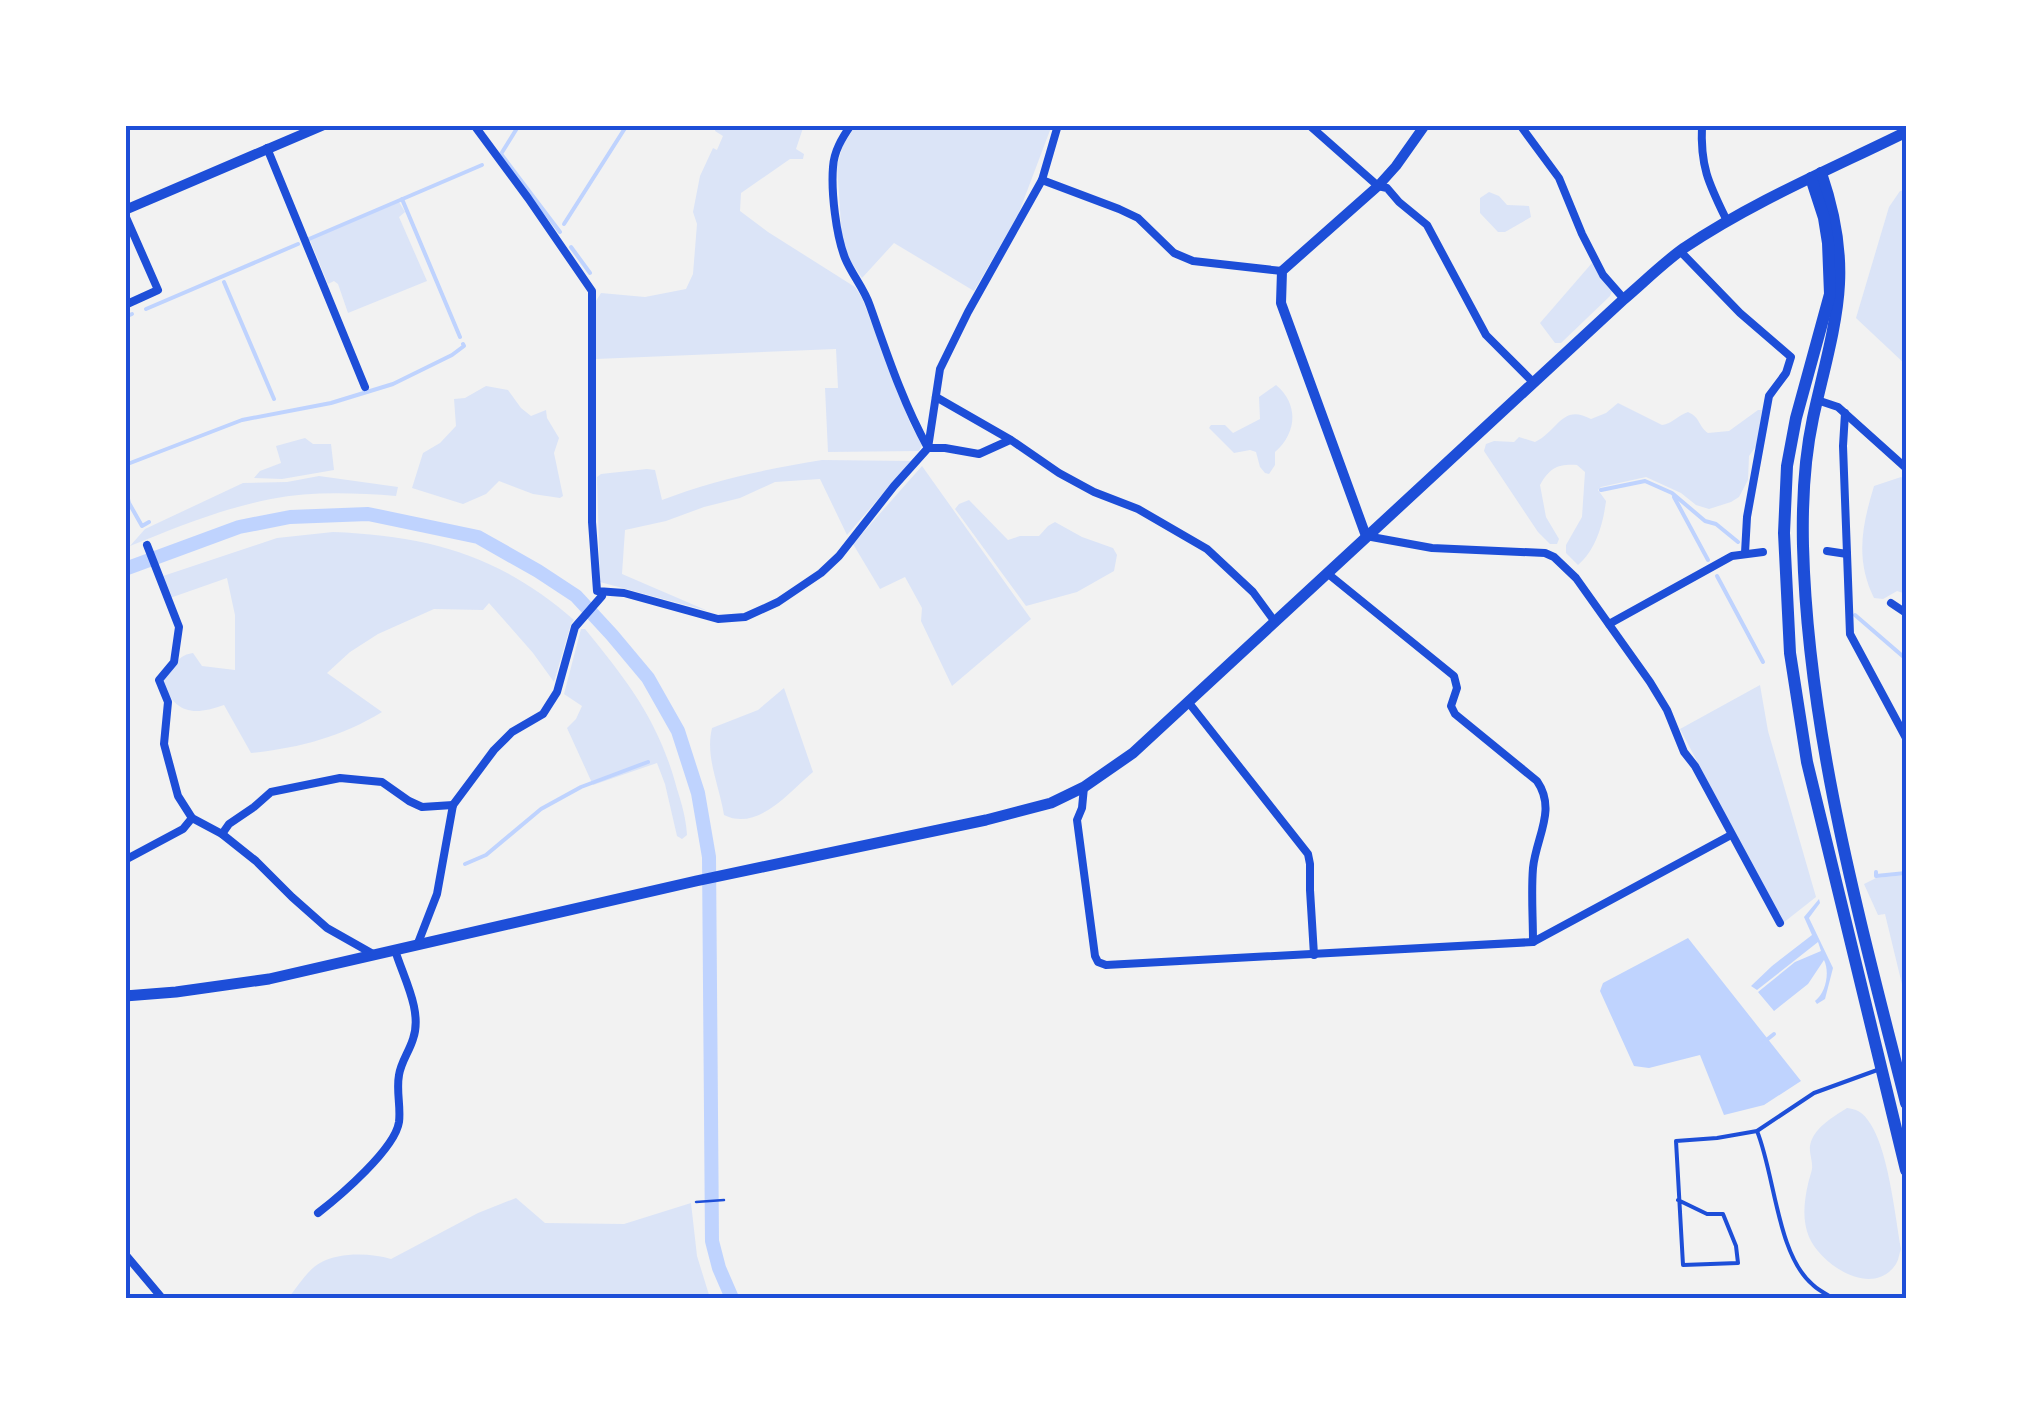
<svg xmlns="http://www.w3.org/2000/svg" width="2031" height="1423" font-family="'Sofia Sans Condensed',sans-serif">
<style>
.green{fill:#dbe4f7}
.water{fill:#bfd3fe}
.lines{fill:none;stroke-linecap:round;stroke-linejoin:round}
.stream{stroke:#bfd3fe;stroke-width:4}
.canal{stroke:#bfd3fe;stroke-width:14}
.path{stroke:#1d4ed8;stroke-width:2.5}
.service{stroke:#1d4ed8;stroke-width:4}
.minor{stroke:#1d4ed8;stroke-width:8}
.tertiary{stroke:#1d4ed8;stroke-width:10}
.secondary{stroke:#1d4ed8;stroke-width:11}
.primary{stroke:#1d4ed8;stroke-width:12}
.neatline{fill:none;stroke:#1d4ed8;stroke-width:4}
</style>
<rect width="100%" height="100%" fill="#f2f2f2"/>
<g class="green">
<path d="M717,125H804L796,149L804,154L803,159H790L741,193L740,211L768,232L855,287L862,298L910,423L922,445L919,451L828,452L825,388H838L836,349L596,359L594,304L601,293L645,297L686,289L693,274L697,224L693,212L700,176L713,148L717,150L723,136L715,131Z"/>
<path d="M856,125H1052L1018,215L974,291L894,243L862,278L847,256L842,238L837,166L843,145Z"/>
<path d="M1906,190V365L1856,318L1889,207L1900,191Z"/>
<path d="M1489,192L1499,196L1507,205L1529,206L1531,217L1505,232H1498L1480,213V198Z"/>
<path d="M399,202L405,212L399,217L427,281L348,313L338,284L334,281L328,284L310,240Z"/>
<path d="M1592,263L1612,291L1610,296L1561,343H1555L1540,323Z"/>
<path d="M1276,385C1299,404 1297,433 1275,452V465L1269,474L1265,473L1260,467L1256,452L1250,450L1234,453L1209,428L1211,425H1225L1233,433L1260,419L1259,397Z"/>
<path d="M486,386L508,390L521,408L531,416L546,410L547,418L559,438L554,453L563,496L560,498L533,494L499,481L486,494L463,504L412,488L423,453L440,443L456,426L454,399L465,398Z"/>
<path d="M1618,403L1662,425C1672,424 1678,415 1688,412C1701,418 1698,426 1708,433L1729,431L1758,410H1762L1757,445L1749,456L1748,480L1739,497L1731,502L1709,509L1696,505L1681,493L1646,477L1601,487L1598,490L1606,501C1603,524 1596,550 1578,565L1566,553V545L1582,517L1585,472L1577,465C1557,464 1550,468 1540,485L1546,517L1559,539L1557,544H1550L1538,532L1484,451L1486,444L1494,441L1514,442L1519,437L1535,442C1558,431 1562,403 1591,419L1606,413Z"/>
<path d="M305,438L313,444H331L334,470L282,479L254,478L260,471L281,463L276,446Z"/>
<path d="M822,460L911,461L847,535L820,479L775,482L740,498L704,507L666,521L625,530L622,574L708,611L600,582L597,477L601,474L647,469L655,470L662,500C714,480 767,469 822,460Z"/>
<path d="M922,466L1031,619L952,686L921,621L922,608L905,577L880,589L853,544Z"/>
<path d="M319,476L398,487L396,496C354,493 312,491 271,499C223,508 175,528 130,546L145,529L243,483L287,482Z"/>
<path d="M1901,477L1906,481V594L1897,591L1883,599L1874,598C1855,559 1862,526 1874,486Z"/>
<path d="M969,500L1008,540L1020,536H1039L1048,526L1055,522L1082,537L1113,548L1117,555L1114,571L1077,592L1026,606L955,509L959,504Z"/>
<path d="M333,532C429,536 500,555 574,620L571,624L554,682L533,653L489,603L483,610L434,609L378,634L350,652L327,673L382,712C341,737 299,748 251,753L224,705C193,716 175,714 162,681C177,670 173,656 193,653L202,666L235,670V615L227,578L170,598L163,576L277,538Z"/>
<path d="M581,629H585C628,682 659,721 677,789C682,805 686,818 687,835L682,839L677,836L665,784L657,763L593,785L567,728L576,719L582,706L564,694Z"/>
<path d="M1760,685L1768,731L1816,897L1783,923L1680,729Z"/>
<path d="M784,688L813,772C789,792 758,832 724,815C719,784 705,757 712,728L758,710Z"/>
<path d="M1906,875V1001L1885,914L1878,915L1864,884L1876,878Z"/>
<path d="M1847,1108C1856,1109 1862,1112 1867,1119C1888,1144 1895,1216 1901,1249C1899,1254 1899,1259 1896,1264C1873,1299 1821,1265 1809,1237C1802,1220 1804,1202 1808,1184C1809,1179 1811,1174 1812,1169C1813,1162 1809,1153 1810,1146C1813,1128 1833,1117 1847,1108Z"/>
<path d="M516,1198L545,1223L624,1224L691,1203L697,1256L710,1298H288C297,1288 308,1269 320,1263C340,1252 370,1253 391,1259L478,1213Z"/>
</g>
<g class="water">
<path d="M1819,899L1820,903L1809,918L1833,968L1825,999L1817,1004L1815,1001C1826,993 1830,972 1824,960L1808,984L1774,1011L1758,992L1795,962L1821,951L1818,942L1757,990L1751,986L1772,966L1812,935L1804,917Z"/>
<path d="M1688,938L1801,1081L1764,1105L1724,1115L1700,1055L1649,1068L1634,1066L1600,991L1603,983Z"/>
</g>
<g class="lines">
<g class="stream">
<path d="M519,125L501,154L560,232"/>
<path d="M402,199L460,337"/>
<path d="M564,224L627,125"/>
<path d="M309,239L482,165"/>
<path d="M571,247L590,273"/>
<path d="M224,282L274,399"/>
<path d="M146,309L298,244"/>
<path d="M125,317L132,314"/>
<path d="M125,465L242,420L331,403L393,384L452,355L464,346L463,344"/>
<path d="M125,487L129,503L142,526L149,522"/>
<path d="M1601,490L1645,481L1672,493L1705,521L1716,524L1738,542"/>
<path d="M1674,497L1708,560"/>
<path d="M1717,576L1763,662"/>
<path d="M1855,615L1906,659"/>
<path d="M465,864L486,855L541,809L581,787L648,762"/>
<path d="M1876,872V876L1906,873"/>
<path d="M1764,1042L1774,1034"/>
</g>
<path class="canal" d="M125,569L239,527L290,517L368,514L478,537L538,571L576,596L612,635L648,678L678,731L698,793L709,857L712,1241L719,1268L732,1298"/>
<path class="path" d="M696,1202L724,1200"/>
<g class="service">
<path d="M1757,1131C1775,1175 1777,1255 1813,1285C1818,1290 1826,1294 1833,1298"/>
<path d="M1678,1200L1707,1214H1723L1736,1246L1738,1263L1683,1265L1676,1141L1717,1138L1757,1131L1814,1093L1880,1069"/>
</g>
<g class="minor">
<path d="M474,125L528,198L592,291V522L597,591L624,593L718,619L745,617L778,602L821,573L839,556L894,486L928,448L940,369L968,312L1042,180L1058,125"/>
<path d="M851,125C842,138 834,151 833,167C831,192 836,235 845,258C852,275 864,288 870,306C887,354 903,403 928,448"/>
<path d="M1309,125L1378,186L1387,188L1399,202L1427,225L1486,335L1534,383"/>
<path d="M1520,125L1559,178L1582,234L1603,275L1624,299"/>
<path d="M1702,125C1700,167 1709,184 1727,221"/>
<path d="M267,148L365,387"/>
<path d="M1042,180L1119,209L1138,218L1174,253L1193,261L1282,271"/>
<path d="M125,215L158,290L125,305"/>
<path d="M1680,251L1740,313L1791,357L1786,373L1769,396L1747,517L1745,553"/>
<path d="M936,397L1011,440L1059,473L1094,492L1138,509L1207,549L1253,592L1275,622"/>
<path d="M1817,400L1838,407L1906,468"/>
<path d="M1845,413L1843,446L1850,634L1906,738"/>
<path d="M928,448H945L979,454L1010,440"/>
<path d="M1366,536L1432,548L1545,553L1554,557L1576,578L1650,682L1667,710L1684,752L1695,766L1780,923"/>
<path d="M147,545L179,627L174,662L159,680L168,702L164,744L178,796L192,818L222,834L256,861L292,897L327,928L373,954"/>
<path d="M1827,551L1847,554"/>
<path d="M1327,573L1454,676L1457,688L1451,706L1455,714L1537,781C1557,810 1536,837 1533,868C1531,892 1533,917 1533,942"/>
<path d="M1891,603L1906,613"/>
<path d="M1609,624L1732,556L1763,552"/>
<path d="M1189,703L1308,854L1310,864V890L1314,955"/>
<path d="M1084,787L1082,808L1077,820L1095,956L1098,962L1106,965L1533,942L1731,835"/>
<path d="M222,834L229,824L254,807L271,792L340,778L382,782L409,801L422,807L453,805"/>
<path d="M125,860L183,829L192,818"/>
<path d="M418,943L437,894L453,805L494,750L512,732L543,714L557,692L575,627L602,596"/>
<path d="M318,1213C340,1196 395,1149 399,1122C401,1106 396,1091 399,1075C401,1062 409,1052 413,1039C423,1011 403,977 395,950"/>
<path d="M125,1254L162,1298"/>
</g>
<g class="tertiary">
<path d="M125,210L324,125"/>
<path d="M1366,536L1281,303L1282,271L1378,186L1396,166L1425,125"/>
</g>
<path class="secondary" d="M125,996L176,992L269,979L696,881L986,820L1051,803L1084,787L1133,753L1624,299C1644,282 1663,263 1684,248C1754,201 1831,169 1906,132"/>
<g class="primary">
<path d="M1821,173C1833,208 1841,246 1839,284C1837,326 1822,376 1813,418C1804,460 1802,503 1803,546C1808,735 1860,920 1906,1103"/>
<path d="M1811,178L1824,218L1828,243L1830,294L1796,418L1787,466L1784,533L1790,653L1807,762L1906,1170"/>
</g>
</g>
<rect width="2031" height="1423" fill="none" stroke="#ffffff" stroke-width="255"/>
<rect x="128" y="128" width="1776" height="1168" class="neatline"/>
</svg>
